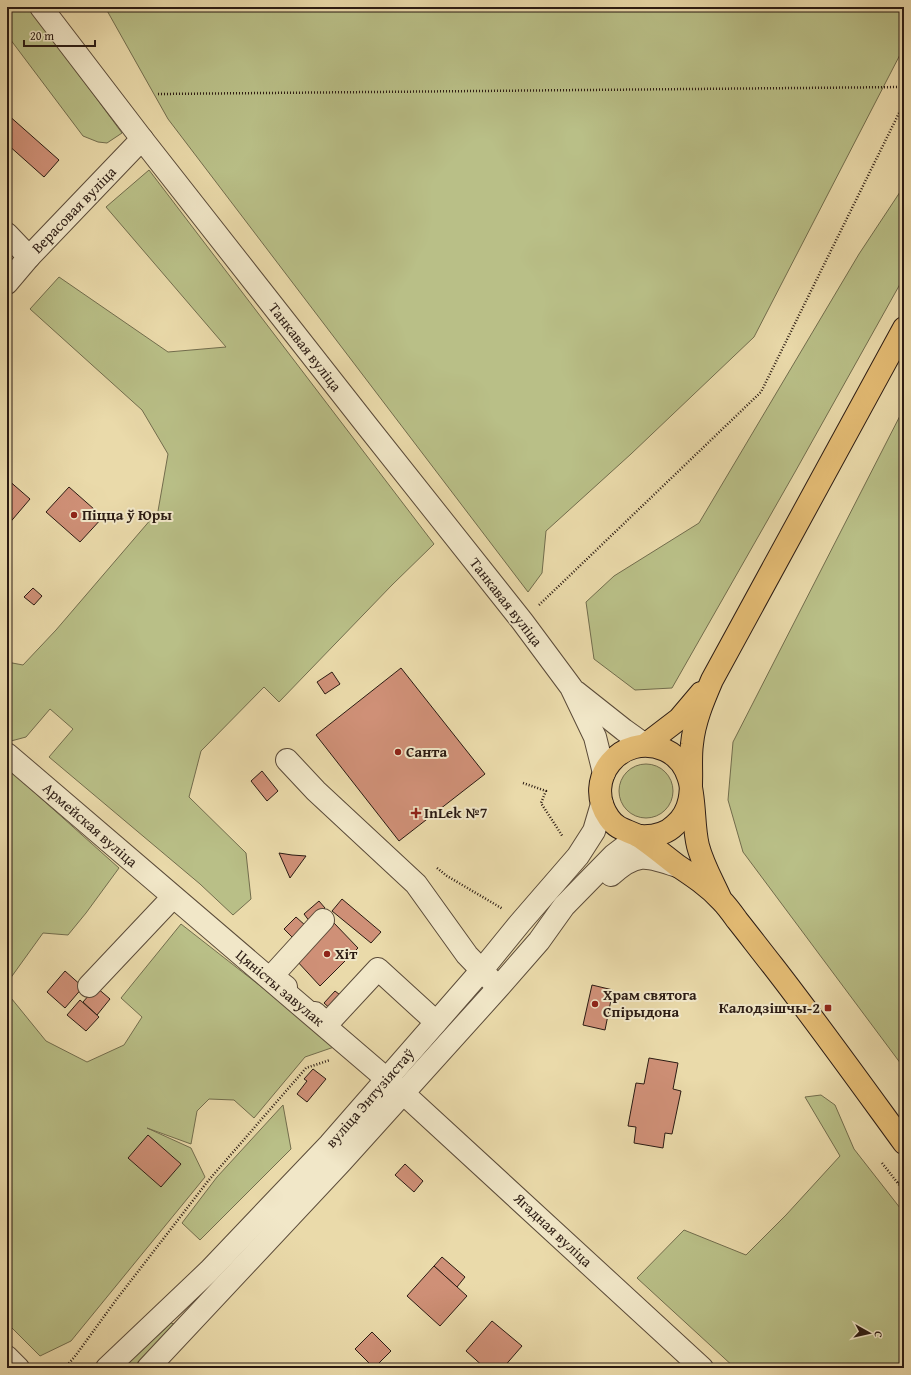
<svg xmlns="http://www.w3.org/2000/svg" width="911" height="1375" font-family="'Gentium Book Plus',serif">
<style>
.green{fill:#b9bf87;stroke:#726d4d}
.building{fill:#cf9077;stroke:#2b1b13}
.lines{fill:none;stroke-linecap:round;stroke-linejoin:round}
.minor-casing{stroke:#5b4b39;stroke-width:24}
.major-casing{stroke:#2b1b13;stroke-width:24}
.path{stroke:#2b1b13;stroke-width:2.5;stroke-dasharray:1 2;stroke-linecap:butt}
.minor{stroke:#f1e7c8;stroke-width:22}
.major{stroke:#e5bd75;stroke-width:22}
.poi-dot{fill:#8f2418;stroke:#f1e7c8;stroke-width:1.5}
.labels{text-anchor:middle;stroke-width:4;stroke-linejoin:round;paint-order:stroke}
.street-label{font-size:15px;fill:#2b1b13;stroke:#f1e7c8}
.poi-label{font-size:15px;font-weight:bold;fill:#2b1b13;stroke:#f1e7c8;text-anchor:start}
</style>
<rect width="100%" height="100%" fill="#eadaaa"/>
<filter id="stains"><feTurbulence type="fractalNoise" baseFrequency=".005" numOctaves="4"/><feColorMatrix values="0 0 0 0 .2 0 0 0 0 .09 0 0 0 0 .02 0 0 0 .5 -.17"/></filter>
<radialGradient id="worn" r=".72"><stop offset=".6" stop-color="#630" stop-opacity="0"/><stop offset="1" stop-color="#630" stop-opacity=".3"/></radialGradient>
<g class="green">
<path d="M7,7H29L122,133L107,143L98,142L83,136L7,35Z"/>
<path d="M105,7H904V47L754,337L631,454L546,531L542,573L528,592L168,119Z"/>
<path d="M149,170L434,544L392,585L279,702L264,687L201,751L189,797L246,853L251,899L233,915L200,884L49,757L73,729L50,709L26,737L11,741L7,737V662L23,665L56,630L158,511L168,454L142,410L30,309L59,277L168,352L226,347L106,207Z"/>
<path d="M904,186V277L795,472L672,688L635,690L594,659L586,602L614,576L699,523L859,254Z"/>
<path d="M904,408V1068L743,852L728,800L733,742Z"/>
<circle cx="646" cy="791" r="27"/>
<path d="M7,768L119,868L86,913L68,935L43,933L7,983Z"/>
<path d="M181,924L337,1046L305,1057L254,1118L234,1100L209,1099L197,1111L191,1144L147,1128L191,1148L205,1177L71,1341L40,1356L7,1323V993L46,1041L87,1062L124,1045L142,1017L121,998Z"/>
<path d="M821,1095L835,1105L854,1149L904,1213V1368H735L637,1278L684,1230L746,1255L786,1215L840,1156L805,1097Z"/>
<path d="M283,1105L291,1149L200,1240L182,1223L217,1177Z"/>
<path d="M171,1323L174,1324L175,1327L136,1368H123Z"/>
</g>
<g class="building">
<path d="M7,114L59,160L44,177L7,144Z"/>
<path d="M7,479L30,499L7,526Z"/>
<path d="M69,487L103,517L80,542L46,512Z"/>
<path d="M33,588L42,596L34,605L24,597Z"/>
<path d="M401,668L485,774L399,841L316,735Z"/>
<path d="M332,672L340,684L325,694L317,682Z"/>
<path d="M262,771L278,791L267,801L251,781Z"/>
<path d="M279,853L292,855L306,856L290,878Z"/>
<path d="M342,899L381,932L371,943L332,911Z"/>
<path d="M319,901L325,908L310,922L304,914Z"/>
<path d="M296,917L306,926L293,938L284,929Z"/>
<path d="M334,923L358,948L320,986L296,960Z"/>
<path d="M65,971L83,987L65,1008L47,992Z"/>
<path d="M592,985L613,990L605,1030L583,1025Z"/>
<path d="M96,987L110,999L97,1015L83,1002Z"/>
<path d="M335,991L344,998L333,1011L324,1003Z"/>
<path d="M80,1000L99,1017L86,1031L67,1015Z"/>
<path d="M649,1058L678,1063L673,1089L681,1091L672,1134L665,1133L663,1148L634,1143L636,1127L628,1126L636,1083L644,1084Z"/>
<path d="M313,1069L326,1079L307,1102L297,1094L307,1081L304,1079Z"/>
<path d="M148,1135L181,1164L161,1187L128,1158Z"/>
<path d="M405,1164L423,1181L414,1192L395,1175Z"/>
<path d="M442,1257L465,1277L457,1287L434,1266Z"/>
<path d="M434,1266L467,1296L440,1326L407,1296Z"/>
<path d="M492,1321L522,1346L503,1368H485L466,1351Z"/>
<path d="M372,1332L391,1351L374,1368L355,1349Z"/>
</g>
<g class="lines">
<g class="minor-casing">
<g id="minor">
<path d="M41,7L142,139L368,427L522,621L571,687L595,737L604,773"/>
<path d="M7,234L29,257"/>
<path d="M7,283L29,257L142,139"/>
<path d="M576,692L624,730L645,745"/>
<path d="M7,754L403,1093L702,1368"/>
<path d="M287,760L316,791L416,884L467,955L492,981"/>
<path d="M611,875C636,852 646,855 677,866"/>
<path d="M89,986L173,897"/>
<path d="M286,987L272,976L323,920"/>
<path d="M315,1013L327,1024L378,969L436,1022"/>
<path d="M7,1357L18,1368"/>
<path d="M107,1368L209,1271L330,1144L481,971L520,923L578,856L594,831L602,804"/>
<path d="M148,1368L341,1162L498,988L539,941L564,906L614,855L639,836"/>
</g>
</g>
<g class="major-casing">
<g id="major">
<path d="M645,745L679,719L701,693"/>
<path d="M639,836C653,837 665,835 675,825C699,805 688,771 692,744C694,722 703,701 712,680L904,328"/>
<path d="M721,900C713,882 703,865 698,846C690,815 701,766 665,750C621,731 582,780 609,818C618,831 629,830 640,837C653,846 665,856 678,866C693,876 708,886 721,900C727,906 732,913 737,920C749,935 761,951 773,966C818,1024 861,1084 904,1143"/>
</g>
</g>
<g class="path">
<path d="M158,94L904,87"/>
<path d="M539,605L761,392L904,103"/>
<path d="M523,783L546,791L541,803L563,837"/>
<path d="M437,868L447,876L503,909"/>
<path d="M882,1163L904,1191"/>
<path d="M898,1183L904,1179"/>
<path d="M65,1368L76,1355L116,1300L208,1181L306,1068L330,1060"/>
</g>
<use href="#minor" class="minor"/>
<use href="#major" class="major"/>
</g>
<g class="poi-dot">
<circle cx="74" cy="515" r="4"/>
<circle cx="398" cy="752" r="4"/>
<path d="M414 807h4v4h4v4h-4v4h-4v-4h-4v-4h4z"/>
<circle cx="327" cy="954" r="4"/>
<circle cx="595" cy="1004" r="4"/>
<rect x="824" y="1004" width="8" height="8" rx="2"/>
</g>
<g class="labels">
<g class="street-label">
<text transform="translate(74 210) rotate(-46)" y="5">Верасовая вуліца</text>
<text transform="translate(305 347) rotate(52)" y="5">Танкавая вуліца</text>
<text transform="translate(506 602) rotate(52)" y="5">Танкавая вуліца</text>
<text transform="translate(90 825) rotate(41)" y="5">Армейская вуліца</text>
<text transform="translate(280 988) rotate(40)" y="5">Цяністы завулак</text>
<text transform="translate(370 1098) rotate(-49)" y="5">вуліца Энтузіястаў</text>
<text transform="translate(553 1230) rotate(43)" y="5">Ягадная вуліца</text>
</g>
<g class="poi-label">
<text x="82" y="520">Піцца ў Юры</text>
<text x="406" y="757">Санта</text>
<text x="424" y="818">InLek №7</text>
<text x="335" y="959">Хіт</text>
<text x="603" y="1000">Храм святога<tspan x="603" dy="17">Спірыдона</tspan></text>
<text x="820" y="1013" text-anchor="end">Калодзішчы-2</text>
</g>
</g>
<rect width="911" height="1375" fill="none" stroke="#eadaaa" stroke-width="24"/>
<rect x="8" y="8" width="895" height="1359" fill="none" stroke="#2b1b13" stroke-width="2"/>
<rect x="12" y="12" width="887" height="1351" fill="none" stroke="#2b1b13"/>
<g transform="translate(869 1333) rotate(98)" stroke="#f1e7c8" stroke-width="3" paint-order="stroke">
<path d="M0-3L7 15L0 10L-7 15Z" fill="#2b1b13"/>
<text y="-6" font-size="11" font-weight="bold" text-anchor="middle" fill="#2b1b13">С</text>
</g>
<path d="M24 40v6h71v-6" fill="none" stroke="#2b1b13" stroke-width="2"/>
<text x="30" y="40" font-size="12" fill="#2b1b13" stroke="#f1e7c8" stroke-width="3" paint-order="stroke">20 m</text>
<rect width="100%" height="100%" filter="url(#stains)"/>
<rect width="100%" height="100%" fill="url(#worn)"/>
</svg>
